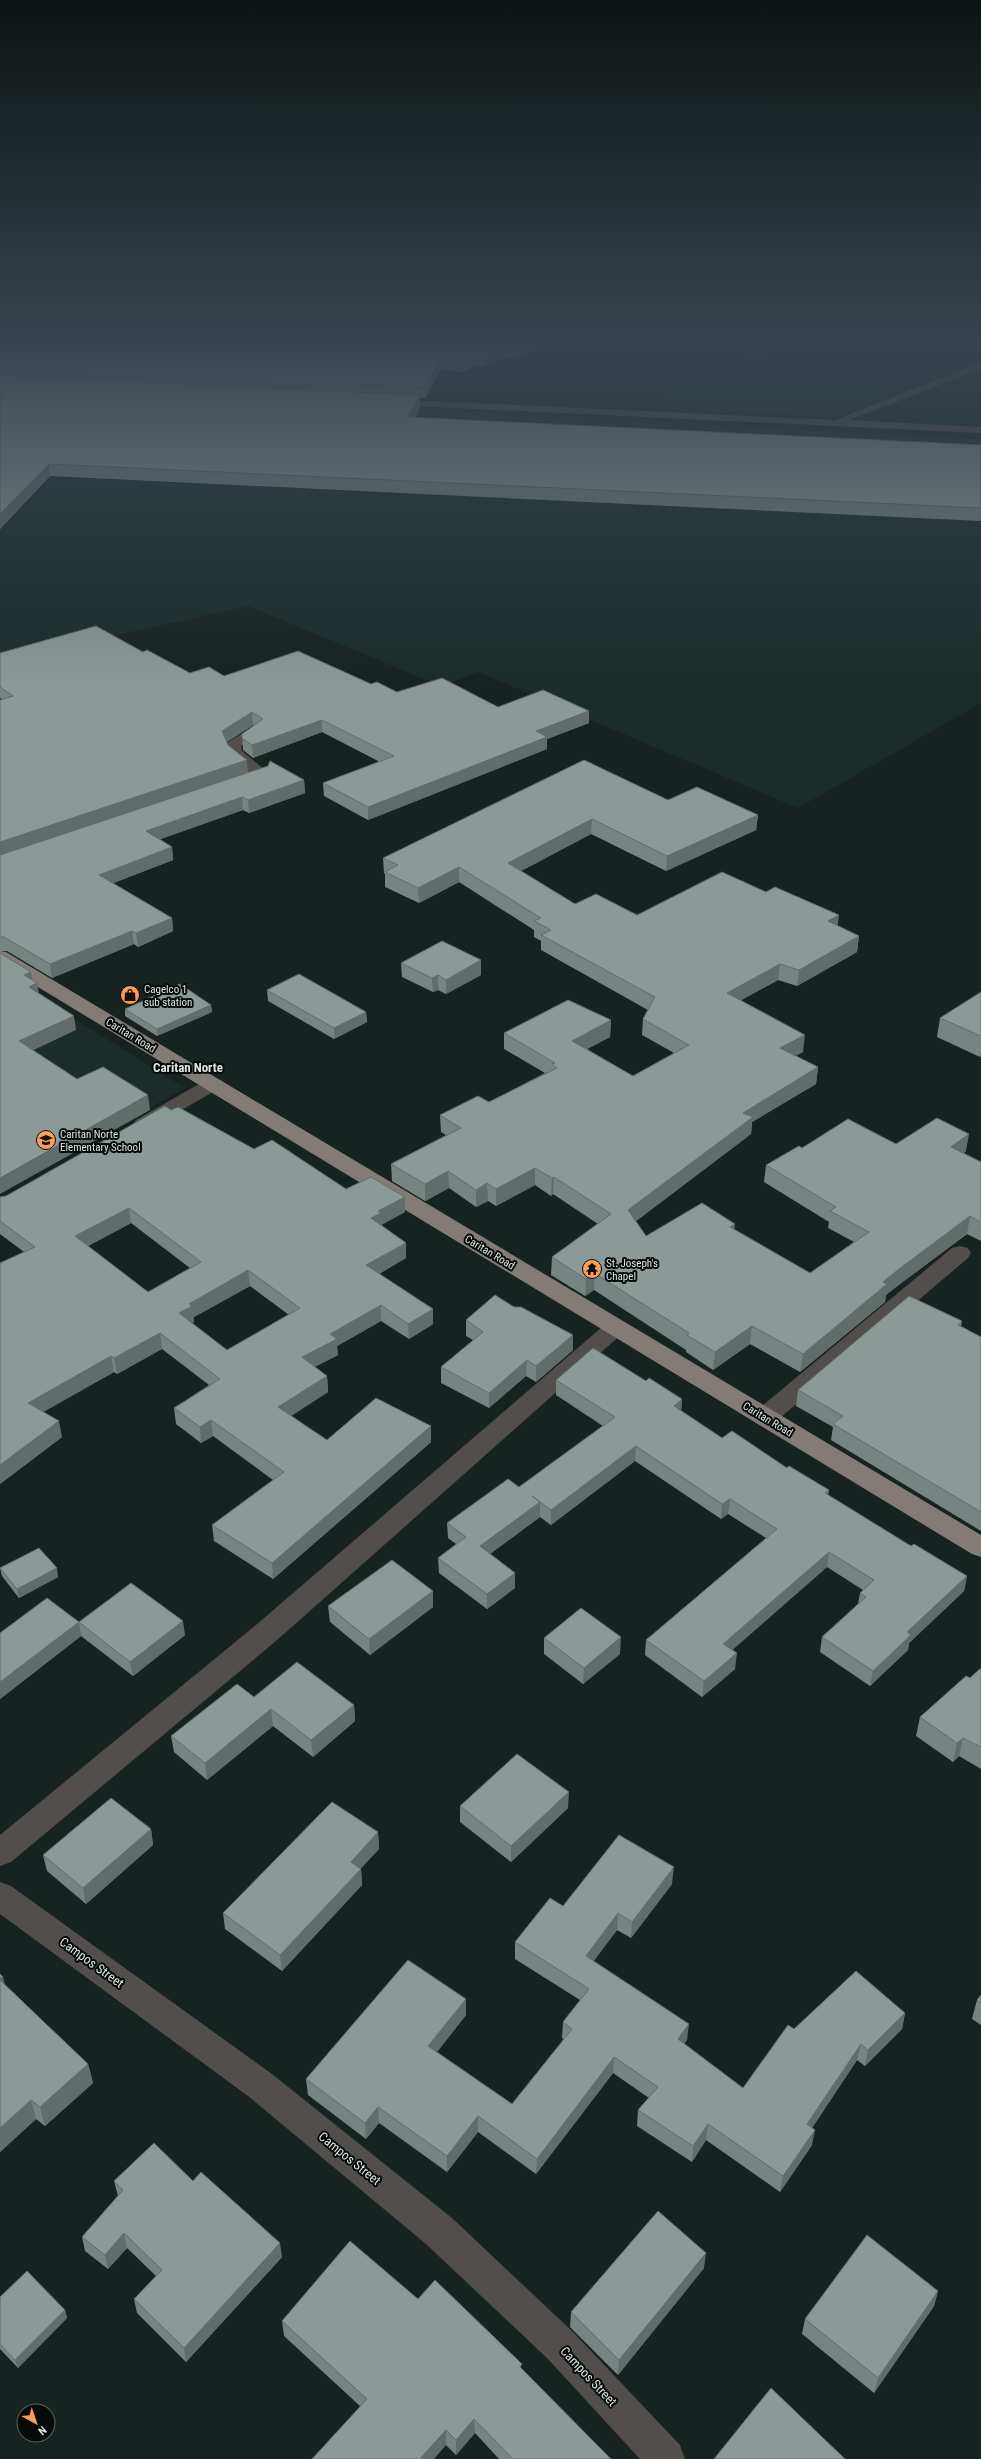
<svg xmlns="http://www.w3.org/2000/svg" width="981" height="2459" font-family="'Roboto Condensed',sans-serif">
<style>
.built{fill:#1a2d2a}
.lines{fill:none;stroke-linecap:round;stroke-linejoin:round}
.minor{fill:#524e4b;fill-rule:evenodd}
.major{fill:#837b75;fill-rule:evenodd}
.wall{fill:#788482;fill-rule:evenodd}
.shaded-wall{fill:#626c6a}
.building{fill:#8c9a97;stroke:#626c6a;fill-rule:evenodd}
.labels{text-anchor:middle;stroke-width:4;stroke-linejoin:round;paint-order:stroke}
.poi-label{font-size:11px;fill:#dde4e3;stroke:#060b0a;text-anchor:start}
.street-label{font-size:11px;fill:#dde4e3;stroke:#060b0a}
.quarter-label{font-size:13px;font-weight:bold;fill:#dde4e3;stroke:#060b0a}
.near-street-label{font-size:13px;fill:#dde4e3;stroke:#060b0a}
</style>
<rect width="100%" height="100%" fill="#172321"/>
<g class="built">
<path d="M755,354L902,390L832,416L637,406Z"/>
<path d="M254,402L981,439V703L798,808L478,672L441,686L248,606L0,661V406Z"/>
<path d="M51,1004L185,1088L0,1192V1029Z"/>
</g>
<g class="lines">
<g class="minor">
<path d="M981,362V369L849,420L981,427V433L391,405L386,402L391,399L835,420Z"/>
<path d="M254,726L262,731L241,746L242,751L270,774L262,779C247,775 228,758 225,744Z"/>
<path d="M213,1078L220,1080L223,1084L220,1088L150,1128L143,1130L136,1128L133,1124L136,1120L206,1080Z"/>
<path d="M960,1246L968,1248L971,1253L968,1258L774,1423L765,1425L756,1423L753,1417L756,1411L952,1248Z"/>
<path d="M616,1319L624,1322L628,1327L624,1332L276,1641L11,1862L0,1866V1835L256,1625L608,1322Z"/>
<path d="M0,1882L11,1886L272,2074L452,2218L573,2332L680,2445L685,2459H640L547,2358L426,2244L248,2096L0,1914Z"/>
</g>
<path class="major" d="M0,951L6,952L981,1535V1557L972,1554L0,964Z"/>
</g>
<g class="wall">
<path d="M0,339H558L514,359L505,357L483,367L476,366L460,372L441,368L425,398H420V407L415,418L981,445V521L50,476L0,529Z"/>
<path d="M143,652L190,673L224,676L371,684L397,692L498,707L589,723L547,739V749L368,820L324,796L323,783L380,762L322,732L253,758L243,750L242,734L254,725H253L227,742L228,745L248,772L304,780L305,793L249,813L243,810L160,839L172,847L173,860L113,883L172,918L173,931L138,947L134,944L52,978L7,951H0V700L2,699L0,698V653Z"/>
<path d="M668,800L758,815L756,830L666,871L591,834L521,871L575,904L637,915L838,926L859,936L857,952L797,986L778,980L741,1000L803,1052L795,1056L818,1067L816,1084L752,1122L751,1134L636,1221L646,1236L734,1229L810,1273L854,1242L828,1228L829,1222L764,1182L766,1165L802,1148L896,1144L966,1151L964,1153L981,1162V1241L967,1234L896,1287L886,1295L885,1302L800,1372L750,1344L713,1370L686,1352V1350L594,1290L585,1296L551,1275L552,1257L598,1224L553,1194L551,1196L535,1185L496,1206L488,1201L476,1207L449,1188L425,1201L392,1181L391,1164L446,1135L441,1132L440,1115L489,1102L545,1073L504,1049V1033L611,1020L610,1037L587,1049L633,1076L674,1053L642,1035L643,1019L648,1010L541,950V941L534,937V930L459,882L419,903L385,887V874L384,873L383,858Z"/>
<path d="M401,963L481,975L446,994L438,990L433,992L402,977Z"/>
<path d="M267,990L366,1012L367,1022L334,1039L268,1001Z"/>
<path d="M981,992V1056L980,1057L937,1037L940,1018Z"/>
<path d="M211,1005L212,1012L157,1036L125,1016V1009Z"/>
<path d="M171,1110L254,1149L346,1189L405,1197V1212L381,1225L406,1243V1258L379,1274L433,1309V1324L409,1339L381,1321L337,1346L338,1355L314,1367L327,1376L328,1392L291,1416L327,1440L431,1442L273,1579L214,1541L212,1525L273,1480L213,1436L201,1443L176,1424L174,1408L209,1385L162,1349L117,1374L114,1372L43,1412L62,1437L0,1484V1263L24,1252L0,1234V1197L6,1196ZM131,1223L190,1268L148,1292L88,1246ZM250,1286L289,1315L227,1350L192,1323L194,1322V1317Z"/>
<path d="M514,1307L573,1350L536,1382L526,1376L489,1408L441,1383V1367L473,1340L466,1336V1320Z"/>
<path d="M962,1321L961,1326L981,1337V1531L831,1440L833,1427L796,1406L798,1390Z"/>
<path d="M556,1380L646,1381L682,1399L681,1411L722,1438L787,1468L829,1490L828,1495L911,1546L967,1576L964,1591L909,1643L908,1650L870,1686L820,1652L822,1637L858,1604L860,1593L863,1590L827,1567L732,1650L735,1669L702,1697L645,1655L646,1640L766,1538L728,1514L721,1519L635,1461L551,1525L540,1517L490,1554L515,1573V1588L487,1609L439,1573L438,1558L456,1544L448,1538L447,1523L519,1487L603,1426L556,1395Z"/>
<path d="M0,1568L58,1577L19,1598L2,1576Z"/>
<path d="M328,1606L433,1607L370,1655L330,1622Z"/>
<path d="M79,1622L185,1635L133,1676L81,1636L0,1699V1633Z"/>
<path d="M544,1638L620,1654L583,1684L544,1654Z"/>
<path d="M981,1668V1769L959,1756L953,1762L916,1736L920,1717L970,1678Z"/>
<path d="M254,1697L354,1705L355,1721L313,1757L273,1726L207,1780L174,1752L171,1736Z"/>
<path d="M460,1806L568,1808L511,1862L460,1822Z"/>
<path d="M151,1829L153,1845L86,1904L47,1871L43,1855Z"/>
<path d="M378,1832L379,1849L361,1868V1869L362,1885L282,1971L225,1929L223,1913Z"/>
<path d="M672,1884L631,1938L617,1930L593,1961L687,2040L684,2044L743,2088L794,2029L905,2013L902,2029L865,2066L857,2060L812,2128V2145L780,2192L706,2140L692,2162L637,2126L638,2110L649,2098L613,2073L536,2174L478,2132L447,2172L379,2123L366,2139L308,2095L306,2079L466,1999V2015L437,2052L512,2104L564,2040L562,2038L563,2022L580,2000L515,1959V1942L563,1906Z"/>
<path d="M5,1985L88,2064L93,2083L45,2126L36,2119L0,2152Z"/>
<path d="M981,1995V2025L972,2019L977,2000Z"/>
<path d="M114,2181H193L282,2257L186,2362L137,2313L134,2299L156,2276L127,2248L108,2269L85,2251L82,2237L118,2196Z"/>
<path d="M704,2268L618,2375L570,2327L571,2312Z"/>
<path d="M938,2291L934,2306L874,2393L802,2334L805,2319Z"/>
<path d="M0,2297L65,2310L67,2318L18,2368L0,2349Z"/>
<path d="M418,2299L522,2369L611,2459H499L475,2433L456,2455L446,2445L360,2406L284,2336L282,2321Z"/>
</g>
<g class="shaded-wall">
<path d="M533,339H558L514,359V348Z"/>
<path d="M505,346V357L483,367V356Z"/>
<path d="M476,354V366L460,372V361Z"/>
<path d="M441,357V368L425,398V387Z"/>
<path d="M420,395V407L409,429L408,417Z"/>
<path d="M49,464L50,476L0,529V514Z"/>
<path d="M589,711V723L547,739V749L368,820V807L536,731Z"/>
<path d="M252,712L253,725L224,744L222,731Z"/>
<path d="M322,720V732L253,758L252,745Z"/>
<path d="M247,760L248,772L0,856V842Z"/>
<path d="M304,780L305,793L249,813L248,800Z"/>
<path d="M242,797L243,810L147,844L146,831Z"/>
<path d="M758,815L756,830L666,871L667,856Z"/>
<path d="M592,819L591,834L508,878V863Z"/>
<path d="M172,847L173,860L101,888L99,875Z"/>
<path d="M459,867V882L419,903L418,888Z"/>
<path d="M839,915L837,931L828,921Z"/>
<path d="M172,918L173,931L138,947L136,933Z"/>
<path d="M132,931L134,944L52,978L50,964Z"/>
<path d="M859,936L857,952L797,986L799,970Z"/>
<path d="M481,960V975L446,994V980Z"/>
<path d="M780,964L778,980L725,1009L727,993Z"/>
<path d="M31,972L33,985L37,983L40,998L31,1001L24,975Z"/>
<path d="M438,975V990L433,992L432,978Z"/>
<path d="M211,1005L212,1012L157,1036V1029Z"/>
<path d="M366,1012L367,1022L334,1039V1028Z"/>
<path d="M74,1016L76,1030L21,1056L19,1041Z"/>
<path d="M611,1020L610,1037L572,1057V1041Z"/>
<path d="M805,1035L803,1052L778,1065L780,1048Z"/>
<path d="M981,1049V1056L980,1057Z"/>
<path d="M818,1067L816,1084L752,1122L751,1134L627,1228L628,1210L743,1113Z"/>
<path d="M148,1095L150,1110L0,1194V1178Z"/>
<path d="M969,1134L966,1151L948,1164L951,1147Z"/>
<path d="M535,1168V1185L496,1206V1189Z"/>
<path d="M448,1171L449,1188L425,1201V1184Z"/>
<path d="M554,1177L553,1194L551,1196L552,1178Z"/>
<path d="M487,1183L488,1201L476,1207V1190Z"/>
<path d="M405,1197V1212L381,1225L371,1218L378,1211Z"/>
<path d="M129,1208L131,1223L77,1252L75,1236Z"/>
<path d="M970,1216L967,1234L896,1287L886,1295L885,1302L800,1372L803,1354L883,1282L899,1269Z"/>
<path d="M735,1224L733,1241L730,1227Z"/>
<path d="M406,1243V1258L367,1280L366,1265Z"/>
<path d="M248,1270L250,1286L194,1317V1322L181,1329L179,1313L189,1304Z"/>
<path d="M594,1273V1290L585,1296L586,1279Z"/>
<path d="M381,1305V1321L337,1346L338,1355L303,1373L302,1357L330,1334Z"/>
<path d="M433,1309V1324L409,1339L408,1324Z"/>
<path d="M752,1326L750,1344L713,1370L715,1352Z"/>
<path d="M160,1333L162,1349L117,1374L114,1358Z"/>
<path d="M573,1335V1350L536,1382V1366Z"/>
<path d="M111,1356L114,1372L31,1419L28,1403Z"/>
<path d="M527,1360L526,1376L489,1408V1393Z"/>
<path d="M327,1376L328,1392L279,1423L278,1407Z"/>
<path d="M682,1399L681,1414L674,1406Z"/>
<path d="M211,1420L213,1436L201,1443L200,1427Z"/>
<path d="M59,1421L62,1437L0,1484V1465Z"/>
<path d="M431,1426V1442L273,1579L272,1563Z"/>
<path d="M636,1446L635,1461L551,1525V1510Z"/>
<path d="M730,1499L728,1514L721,1519L722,1504Z"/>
<path d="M540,1502V1517L480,1561V1546Z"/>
<path d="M829,1552L827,1567L722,1659L723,1644Z"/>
<path d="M57,1568L58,1577L19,1598L17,1589Z"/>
<path d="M515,1573V1588L487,1609V1594Z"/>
<path d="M967,1576L964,1591L909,1643L908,1650L870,1686L873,1671L907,1632Z"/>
<path d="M433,1591V1607L370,1655L369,1639Z"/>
<path d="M183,1621L185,1635L133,1676L130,1662Z"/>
<path d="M79,1622L81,1636L0,1699V1682Z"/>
<path d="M621,1637L620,1654L583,1684L584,1668Z"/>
<path d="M737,1653L735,1669L702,1697L704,1681Z"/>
<path d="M354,1705L355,1721L313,1757L311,1740Z"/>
<path d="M271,1709L273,1726L207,1780L205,1763Z"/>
<path d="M963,1738L959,1756L953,1762L957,1743Z"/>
<path d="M569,1792L568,1808L511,1862V1846Z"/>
<path d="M151,1829L153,1845L86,1904L83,1888Z"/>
<path d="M378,1832L379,1849L352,1878L351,1862Z"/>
<path d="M674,1867L672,1884L631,1938L632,1922Z"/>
<path d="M361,1869L362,1885L282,1971L280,1955Z"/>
<path d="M618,1913L617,1930L585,1973L586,1956Z"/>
<path d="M3,1977L8,1996L0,1982V1979Z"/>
<path d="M466,1999V2015L429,2062L428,2046Z"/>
<path d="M905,2013L902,2029L865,2066L868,2050Z"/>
<path d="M689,2024L687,2040L676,2055L678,2039Z"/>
<path d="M861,2044L857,2060L804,2140L807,2124Z"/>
<path d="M614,2057L613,2073L536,2174L537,2159Z"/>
<path d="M88,2064L93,2083L45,2126L40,2107Z"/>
<path d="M31,2100L36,2119L0,2152V2128Z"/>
<path d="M378,2107L379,2123L366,2139L365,2123Z"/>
<path d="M478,2116V2132L447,2172V2156Z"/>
<path d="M708,2124L706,2140L692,2162L693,2146Z"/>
<path d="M815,2130L812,2145L780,2192L783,2176Z"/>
<path d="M124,2233L127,2248L108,2269L105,2255Z"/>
<path d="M280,2243L282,2257L186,2362L184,2348Z"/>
<path d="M706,2253L704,2268L618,2375L619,2360Z"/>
<path d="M938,2291L934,2306L874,2393L878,2378Z"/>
<path d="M65,2310L67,2318L18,2368L15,2360Z"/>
<path d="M474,2419L475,2433L456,2455V2440Z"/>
<path d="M446,2430V2445L434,2459H420Z"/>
</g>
<g class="building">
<path d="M0,339H533L514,348L505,346L483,356L476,354L460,361L441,357L425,387L0,368Z"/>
<path d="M0,375L420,395L408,417L981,445V508L49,464L0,514Z"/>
<path d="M96,626L143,652L147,650L190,673L209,667L224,676L298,651L371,684L377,682L397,692L442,678L498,707L543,690L589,711L536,731L547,737L368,807L323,783L394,756L322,720L252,745L242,738V734L263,719L252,712L222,731L228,745L247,760L0,842V700L13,696L0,687V653Z"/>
<path d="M584,760L668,800L697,787L758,815L667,856L592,819L508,863L575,904L596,894L637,915L722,872L766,892L775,887L839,915L828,921L859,936L799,970L780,964L727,993L805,1035L780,1048L818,1067L743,1113L753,1117L628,1210L646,1236L702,1203L735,1224L730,1227L810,1273L869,1232L830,1211L836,1207L766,1165L799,1146L802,1148L848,1119L896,1144L937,1118L969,1134L951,1147L981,1162V1222L970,1216L899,1269L883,1282L887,1284L803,1354L752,1326L715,1352L687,1335L689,1333L594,1273L586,1279L552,1257L611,1214L554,1177L552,1178L535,1168L496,1189L487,1183L476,1190L448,1171L425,1184L391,1164L461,1128L440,1115L478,1096L489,1102L557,1068L552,1064L555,1063L504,1033L568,1000L611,1020L572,1041L633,1076L689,1045L643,1019L655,997L541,935L551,930L534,921L541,918L459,867L418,888L385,872L398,865L383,858Z"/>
<path d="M270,761L304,780L248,800L242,797L146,831L172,847L99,875L172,918L136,933L132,931L50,964L4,937H0V855L268,766Z"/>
<path d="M442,941L481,960L446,980L438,975L432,978L401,963Z"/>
<path d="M0,953L31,972L24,975L37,983L29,987L74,1016L19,1041L77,1079L103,1067L148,1095L0,1178Z"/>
<path d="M299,974L366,1012L334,1028L267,990Z"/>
<path d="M180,984L211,1005L157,1029L125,1009Z"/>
<path d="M981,992V1036L940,1018Z"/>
<path d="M165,1106L171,1110L178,1107L254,1149L272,1140L346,1189L371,1177L405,1197L378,1211L381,1213L371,1218L406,1243L366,1265L433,1309L408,1324L381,1305L330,1334L337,1339L302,1357L327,1376L278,1407L327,1440L376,1398L431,1426L272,1563L212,1525L284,1472L211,1420L200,1427L174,1408L220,1379L160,1333L114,1358L111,1356L28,1403L59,1421L0,1465V1263L35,1247L0,1221V1197L6,1196ZM129,1208L201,1262L148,1292L75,1236ZM248,1270L300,1308L227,1350L179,1313L192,1306L189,1304Z"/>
<path d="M495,1295L514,1307H521L573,1335L536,1366L527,1360L489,1393L441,1367L483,1332L466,1320Z"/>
<path d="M909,1296L962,1321L958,1325L981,1337V1512L833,1424L843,1416L798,1390Z"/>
<path d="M593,1348L646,1381L649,1378L682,1399L674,1406L722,1438L732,1431L787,1468L789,1466L829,1490L825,1493L911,1546L914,1544L967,1576L907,1632L911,1635L873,1671L822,1637L866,1597L860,1593L874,1580L829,1552L723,1644L737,1653L704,1681L646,1640L777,1529L730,1499L722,1504L636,1446L551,1510L532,1496L540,1502L480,1546L515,1573L487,1594L438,1558L466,1537L447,1523L508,1479L519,1487L615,1417L556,1380Z"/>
<path d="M39,1548L57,1568L17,1589L0,1568Z"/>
<path d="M392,1560L433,1591L369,1639L328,1606Z"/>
<path d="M131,1583L183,1621L130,1662L79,1622L0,1682V1633L47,1598L79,1622Z"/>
<path d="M581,1608L621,1637L584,1668L544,1638Z"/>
<path d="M297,1662L354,1705L311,1740L271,1709L205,1763L171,1736L237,1684L254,1697Z"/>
<path d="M981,1668V1747L963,1738L957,1743L920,1717L966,1676L970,1678Z"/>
<path d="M517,1754L569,1792L511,1846L460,1806Z"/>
<path d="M111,1798L151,1829L83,1888L43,1855Z"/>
<path d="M332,1802L378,1832L351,1862L361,1869L280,1955L223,1913Z"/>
<path d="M619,1835L674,1867L632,1922L618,1913L586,1956L689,2024L678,2039L743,2088L788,2025L794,2029L856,1971L905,2013L868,2050L861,2044L807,2124L815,2130L783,2176L708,2124L693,2146L638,2110L658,2087L614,2057L537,2159L478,2116L447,2156L378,2107L365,2123L306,2079L408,1960L466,1999L428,2046L512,2104L572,2029L563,2022L589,1989L515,1942L550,1898L563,1906Z"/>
<path d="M0,1974L3,1977L0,1979Z"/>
<path d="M0,1980L88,2064L40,2107L31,2100L0,2128Z"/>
<path d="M981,1995V2003L977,2000Z"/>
<path d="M154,2143L193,2181L201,2172L280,2243L184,2348L134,2299L162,2270L124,2233L105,2255L82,2237L123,2190L114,2181Z"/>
<path d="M658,2211L706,2253L619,2360L571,2312Z"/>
<path d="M867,2235L938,2291L878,2378L805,2319Z"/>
<path d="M350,2241L418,2299L435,2280L522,2364L520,2367L611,2459H513L474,2419L456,2440L446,2430L420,2459H312L367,2399L282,2321Z"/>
<path d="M27,2271L65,2310L15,2360L0,2344V2297Z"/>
<path d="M771,2388L845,2459H714Z"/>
</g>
<linearGradient id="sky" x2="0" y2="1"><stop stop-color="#0d1312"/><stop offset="0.5" stop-color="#36454e"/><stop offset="1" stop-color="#36454e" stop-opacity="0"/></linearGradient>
<rect width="981" height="684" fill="url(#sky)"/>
<defs>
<g id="shop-disc" transform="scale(1)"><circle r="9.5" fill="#fd9d55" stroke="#060b0a"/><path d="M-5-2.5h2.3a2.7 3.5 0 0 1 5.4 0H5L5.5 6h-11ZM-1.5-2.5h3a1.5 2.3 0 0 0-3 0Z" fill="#111"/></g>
<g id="school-disc" transform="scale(1)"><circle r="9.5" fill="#fd9d55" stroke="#060b0a"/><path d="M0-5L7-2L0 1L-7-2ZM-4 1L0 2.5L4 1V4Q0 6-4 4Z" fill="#111"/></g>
<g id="temple-disc" transform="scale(1)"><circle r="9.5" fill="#fd9d55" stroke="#060b0a"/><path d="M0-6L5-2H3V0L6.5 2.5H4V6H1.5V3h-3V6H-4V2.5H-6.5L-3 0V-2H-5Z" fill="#111"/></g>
</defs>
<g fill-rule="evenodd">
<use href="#shop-disc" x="130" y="995"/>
<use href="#school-disc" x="46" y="1140"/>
<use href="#temple-disc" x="592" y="1269"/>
</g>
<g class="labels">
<g class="poi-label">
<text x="144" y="993">Cagelco 1<tspan x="144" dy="13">sub station</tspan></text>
<text x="60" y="1138">Caritan Norte<tspan x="60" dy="13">Elementary School</tspan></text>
<text x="606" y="1267">St. Joseph's<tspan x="606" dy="13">Chapel</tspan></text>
</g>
<g class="street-label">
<text transform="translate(131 1035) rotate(31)" y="4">Caritan Road</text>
<text transform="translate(490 1252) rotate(31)" y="4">Caritan Road</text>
<text transform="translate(768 1419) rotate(31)" y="4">Caritan Road</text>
</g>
<g class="quarter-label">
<text x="188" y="1072">Caritan Norte</text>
</g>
<g class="near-street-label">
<text transform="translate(92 1962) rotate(36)" y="5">Campos Street</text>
<text transform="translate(350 2158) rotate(39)" y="5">Campos Street</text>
<text transform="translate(589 2376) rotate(47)" y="5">Campos Street</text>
</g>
</g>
<g transform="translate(36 2423) rotate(140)"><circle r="19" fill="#060b0a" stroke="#5c6261"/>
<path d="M0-3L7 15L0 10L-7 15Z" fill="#fd9d55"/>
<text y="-6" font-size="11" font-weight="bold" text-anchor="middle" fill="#dde4e3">N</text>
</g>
</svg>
